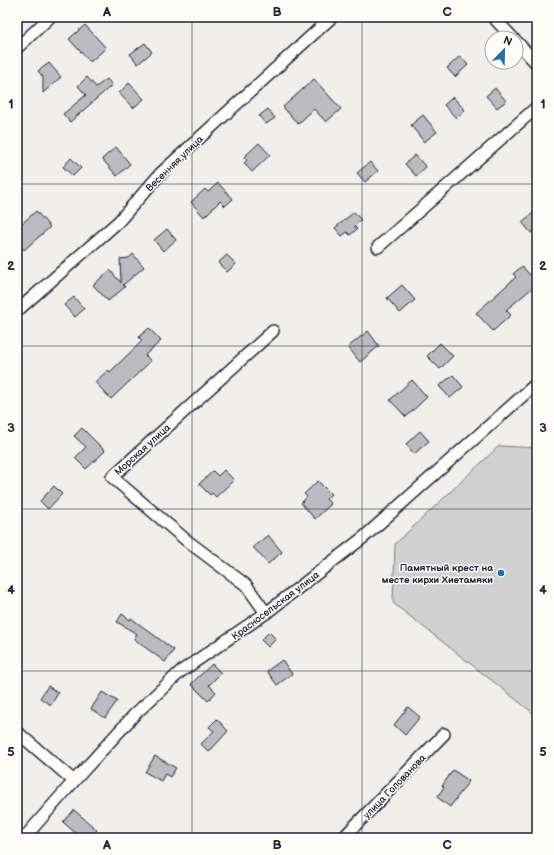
<svg xmlns="http://www.w3.org/2000/svg" width="554" height="855" font-family="'Balsamiq Sans',sans-serif">
<style>
.green{fill:#d2d1d1;stroke:#7a7a86}
.building{fill:#bcbcc0;stroke:#22223b}
.lines{fill:none;stroke-linecap:round;stroke-linejoin:round}
.street-casing{stroke:#22223b;stroke-width:14}
.street{stroke:#fdfcf7;stroke-width:11}
.grid{fill:none;stroke:#22223b;stroke-width:1;stroke-opacity:0.55}
.poi-dot{fill:#1f6fb2;stroke:#fdfcf7;stroke-width:1.5}
.labels{text-anchor:middle;stroke-width:3;stroke-linejoin:round;paint-order:stroke}
.street-label{font-size:10px;fill:#22223b;stroke:#fdfcf7}
.poi-label{font-size:10px;font-weight:bold;fill:#22223b;stroke:#fdfcf7;text-anchor:end}
.neatline{fill:none;stroke:#22223b;stroke-width:1.5}
.grid-label{font-size:13px;text-anchor:middle;font-weight:bold;fill:#22223b}
</style>
<rect width="100%" height="100%" fill="#f0efec"/>
<filter id="ink" filterUnits="userSpaceOnUse"><feTurbulence type="fractalNoise" baseFrequency=".025" numOctaves="2"/><feDisplacementMap in="SourceGraphic" scale="8" xChannelSelector="R" yChannelSelector="G"/><feConvolveMatrix kernelMatrix="1 2 1 2 8 2 1 2 1" color-interpolation-filters="sRGB"/></filter>
<g filter="url(#ink)">
<path class="green" d="M499,446L537,448V716L393,603L395,544Z"/>
<g class="building">
<path d="M85,25L106,48L90,62L69,39Z"/>
<path d="M145,43L152,52L138,64L130,54Z"/>
<path d="M460,56L468,65L455,77L447,68Z"/>
<path d="M49,63L61,77L43,93V77L38,71Z"/>
<path d="M87,77L96,87L107,79L112,85L70,122L63,114L86,95L78,86Z"/>
<path d="M314,79L341,109L326,122L314,109L298,124L283,107Z"/>
<path d="M129,83L144,99L133,108L119,93Z"/>
<path d="M495,88L506,101L497,108L486,96Z"/>
<path d="M453,97L465,110L456,118L444,105Z"/>
<path d="M268,109L275,118L266,124L259,116Z"/>
<path d="M423,115L437,132L424,142L411,125Z"/>
<path d="M259,143L270,155L252,172L244,163L247,160L244,157Z"/>
<path d="M116,147L130,164L117,176L102,159Z"/>
<path d="M415,155L426,167L416,176L405,164Z"/>
<path d="M71,158L81,168L73,176L63,167Z"/>
<path d="M370,162L378,171L365,182L357,173Z"/>
<path d="M218,183L233,199L225,206L220,201L204,217L191,202L205,189L208,192Z"/>
<path d="M537,210V229L531,233L522,222Z"/>
<path d="M36,211L50,227L24,250L17,242V228Z"/>
<path d="M354,212L361,220L354,226L357,229L350,235L347,232L342,236L335,228Z"/>
<path d="M167,229L176,240L163,251L154,240Z"/>
<path d="M133,254L144,267L123,285L125,287L108,301L93,285L110,270L121,283L120,259L129,258Z"/>
<path d="M227,255L236,264L227,272L218,263Z"/>
<path d="M522,266L530,275L537,268V284L506,310L511,315L493,331L476,313L516,277L513,274Z"/>
<path d="M402,285L415,300L400,313L387,298Z"/>
<path d="M74,297L84,309L75,317L64,305Z"/>
<path d="M149,328L161,341L145,355L151,361L111,399L95,382L108,370L110,372L142,341L139,337Z"/>
<path d="M368,331L379,346L360,362L348,347Z"/>
<path d="M440,343L453,356L440,369L427,356Z"/>
<path d="M453,375L463,387L450,398L439,386Z"/>
<path d="M412,380L427,397L406,417L390,400Z"/>
<path d="M82,428L105,451L86,469L75,458L86,447L74,436Z"/>
<path d="M420,431L429,441L414,454L406,444Z"/>
<path d="M224,470L234,480L216,497L212,493L210,495L199,484L213,471L218,476Z"/>
<path d="M318,481L331,494L326,499L331,504L315,519L301,503L307,497L304,494Z"/>
<path d="M54,486L62,494L48,509L40,501Z"/>
<path d="M268,535L282,552L268,564L253,547Z"/>
<path d="M122,614L130,620L131,618L174,650L165,662L134,639L137,634L117,622Z"/>
<path d="M269,632L276,639L268,647L261,640Z"/>
<path d="M282,660L292,674L277,685L267,671Z"/>
<path d="M212,664L221,673L209,685L216,692L208,701L191,684Z"/>
<path d="M48,686L58,693L51,705L40,698Z"/>
<path d="M102,692L117,701L105,718L91,709Z"/>
<path d="M408,707L420,717L405,735L394,725Z"/>
<path d="M217,719L228,731L209,752L201,744L214,731L209,727Z"/>
<path d="M155,756L176,768L170,777L165,774L161,781L145,772Z"/>
<path d="M453,770L469,781L450,807L437,797L444,787L442,786Z"/>
<path d="M74,810L97,830L90,838H81L63,822Z"/>
</g>
<g class="lines">
<g class="street-casing">
<g id="street">
<path d="M493,17L513,38"/>
<path d="M516,41L537,64"/>
<path d="M17,48L50,17"/>
<path d="M378,247L537,107"/>
<path d="M17,311L119,221L160,174L332,17"/>
<path d="M266,613L246,585L186,540L112,477L273,331"/>
<path d="M17,732L74,781"/>
<path d="M24,838L74,781L135,714L180,672L266,613L364,537L537,383"/>
<path d="M343,838L444,734"/>
</g>
</g>
<use href="#street" class="street"/>
</g>
</g>
<path class="grid" d="M192,17V838M362,17V838M17,184H537M17,346H537M17,509H537M17,671H537"/>
<circle class="poi-dot" cx="501" cy="573" r="4"/>
<g class="labels">
<g class="street-label">
<text transform="translate(174 163) rotate(-44)" y="4">Весенняя улица</text>
<text transform="translate(142 449) rotate(-42)" y="4">Морская улица</text>
<text transform="translate(275 605) rotate(-37)" y="4">Красносельская улица</text>
<text transform="translate(394 786) rotate(-46)" y="4">улица Голованова</text>
</g>
<g class="poi-label">
<text x="493" y="571">Памятный крест на<tspan x="493" dy="12">месте кирхи Хиетамяки</tspan></text>
</g>
</g>
<rect width="554" height="855" fill="none" stroke="#fdfcf7" stroke-width="44"/>
<g transform="translate(504 50) rotate(23)"><circle r="19" fill="#fdfcf7" stroke="#a5a5ac"/>
<path d="M0-3L7 15L0 10L-7 15Z" fill="#1f6fb2"/>
<text y="-6" font-size="11" font-weight="bold" text-anchor="middle" fill="#22223b">N</text>
</g>
<rect x="22" y="22" width="510" height="811" class="neatline"/>
<g class="grid-label">
<text x="107" y="16">A</text>
<text x="277" y="16">B</text>
<text x="447" y="16">C</text>
<text x="11" y="108">1</text>
<text x="543" y="108">1</text>
<text x="11" y="270">2</text>
<text x="543" y="270">2</text>
<text x="11" y="432">3</text>
<text x="543" y="432">3</text>
<text x="11" y="594">4</text>
<text x="543" y="594">4</text>
<text x="11" y="756">5</text>
<text x="543" y="756">5</text>
<text x="107" y="849">A</text>
<text x="277" y="849">B</text>
<text x="447" y="849">C</text>
</g>
</svg>
